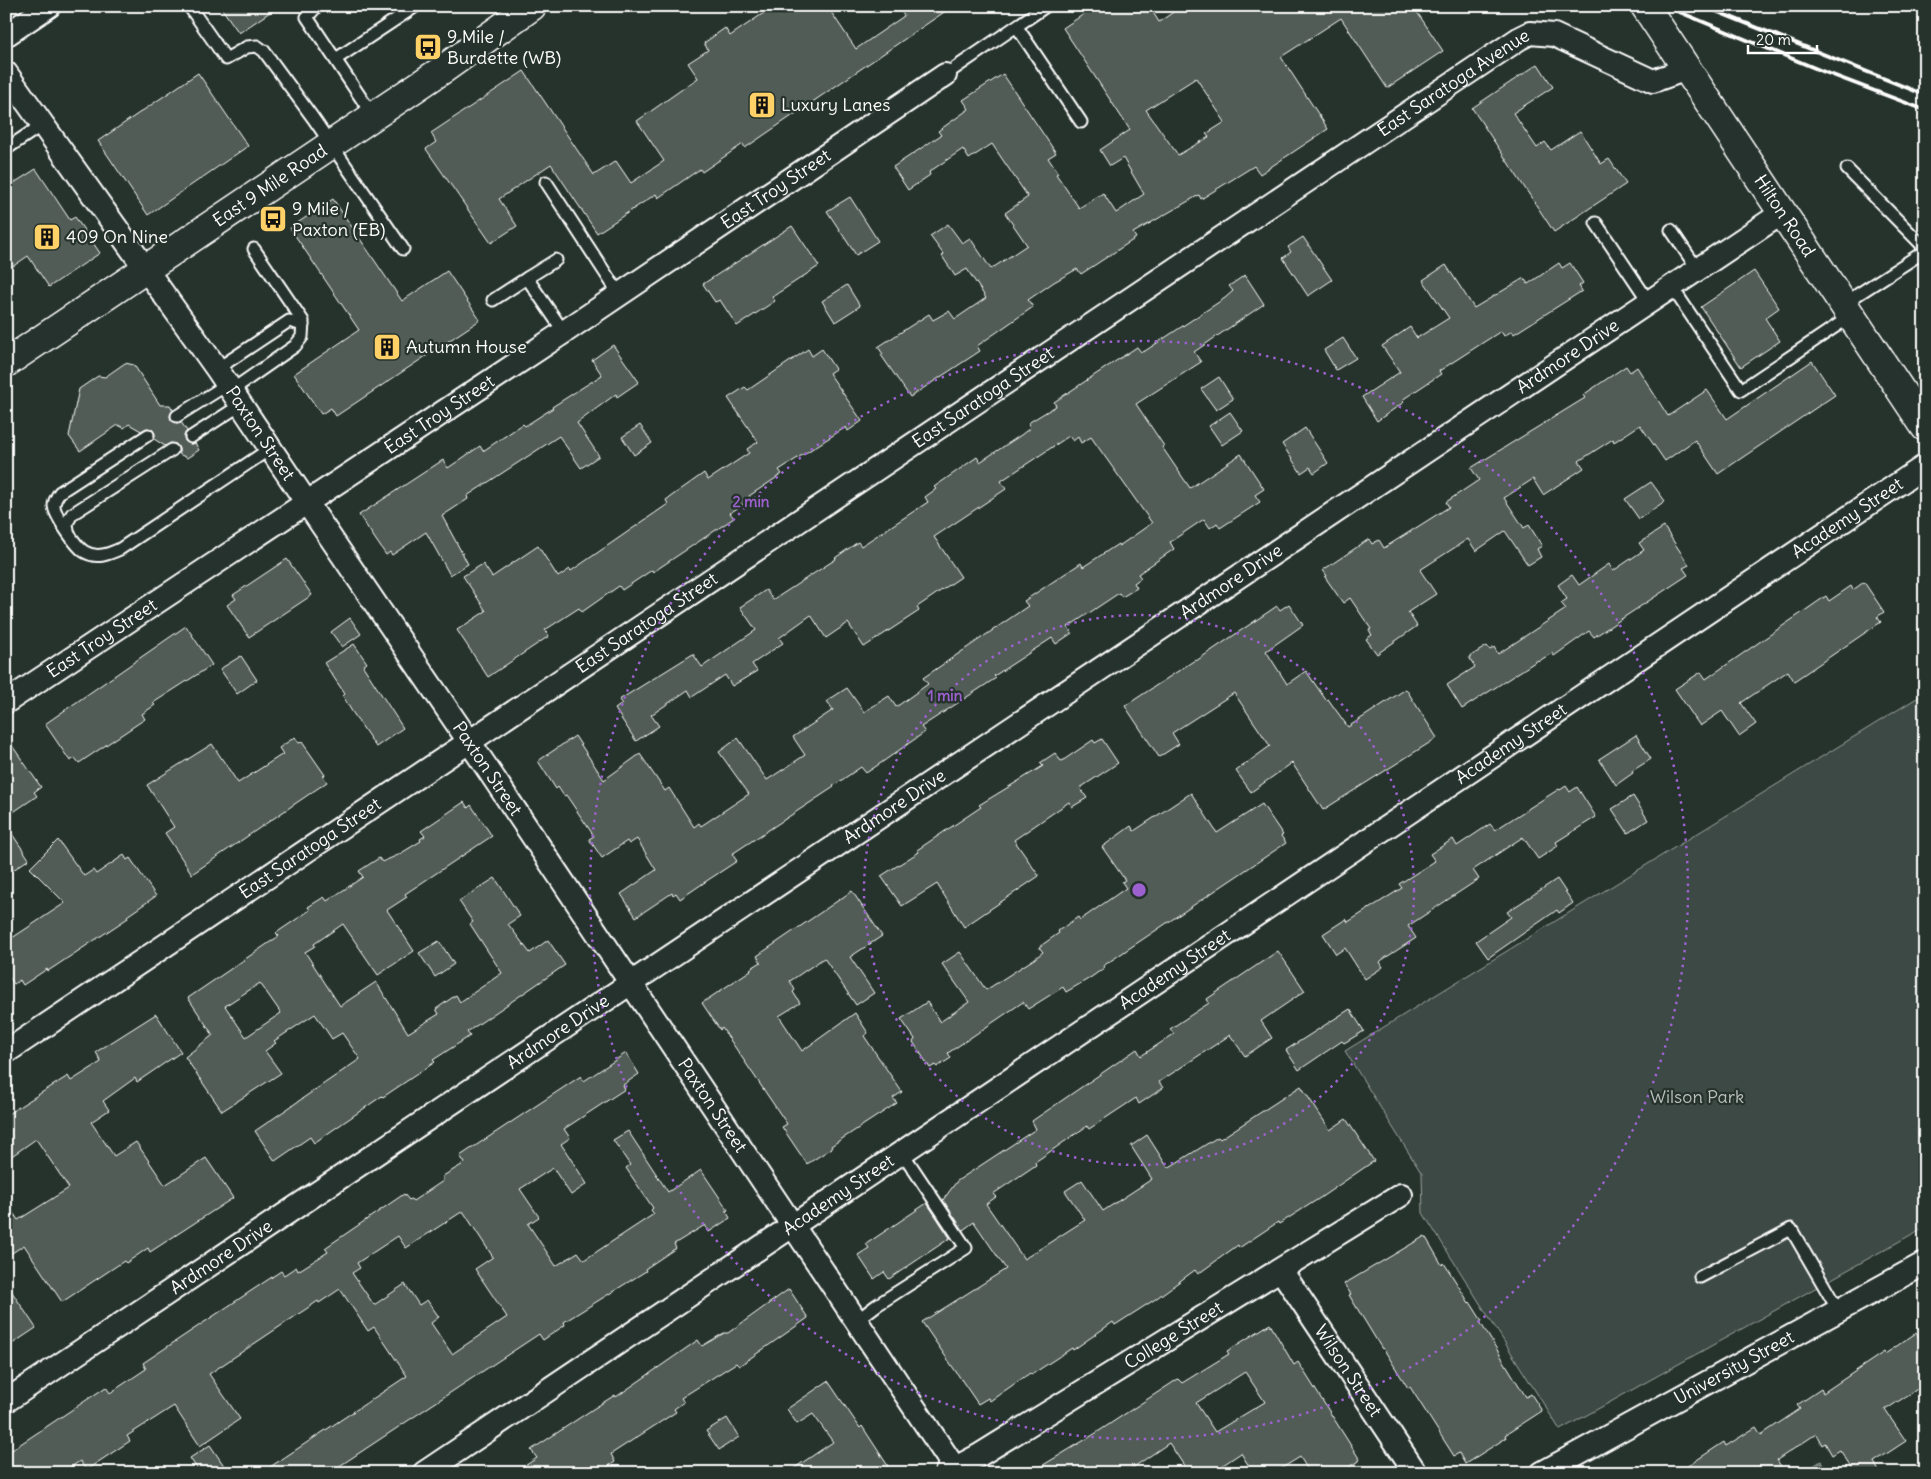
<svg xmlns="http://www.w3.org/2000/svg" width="1931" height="1479" font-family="Delius,sans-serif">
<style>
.green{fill:#3e4944;stroke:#9ea4a2}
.water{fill:#67706c;stroke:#a4a9a7}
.building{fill:#515c57;stroke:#fff;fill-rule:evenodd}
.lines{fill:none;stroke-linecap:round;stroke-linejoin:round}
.service-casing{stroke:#fff;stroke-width:15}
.minor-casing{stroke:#fff;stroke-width:26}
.tertiary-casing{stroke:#fff;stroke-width:31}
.secondary-casing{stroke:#fff;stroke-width:31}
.service{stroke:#26332d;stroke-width:11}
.minor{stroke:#26332d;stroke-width:22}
.tertiary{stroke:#26332d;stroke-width:28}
.secondary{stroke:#26332d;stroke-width:28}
.rail{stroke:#fff;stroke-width:4}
.ring{fill:none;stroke:#9c61cf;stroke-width:2.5;stroke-dasharray:2.5 5}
.labels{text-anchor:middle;stroke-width:4.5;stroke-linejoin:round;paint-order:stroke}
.poi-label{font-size:18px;fill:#fff;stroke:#26332d;text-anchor:start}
.street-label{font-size:18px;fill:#fff;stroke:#26332d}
.park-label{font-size:18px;fill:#bbbfbe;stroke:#26332d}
.centre{fill:#9c61cf;stroke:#26332d;stroke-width:2.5}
.ring-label{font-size:15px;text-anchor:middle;font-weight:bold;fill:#9c61cf;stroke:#26332d;stroke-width:4.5;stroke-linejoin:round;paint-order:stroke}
</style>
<rect width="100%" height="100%" fill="#26332d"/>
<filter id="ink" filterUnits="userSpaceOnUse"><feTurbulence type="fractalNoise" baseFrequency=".02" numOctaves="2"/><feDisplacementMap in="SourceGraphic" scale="10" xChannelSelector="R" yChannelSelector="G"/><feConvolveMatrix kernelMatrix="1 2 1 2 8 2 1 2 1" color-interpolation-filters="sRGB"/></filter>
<g filter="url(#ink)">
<path class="green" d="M1925,693V1227L1560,1430L1423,1213L1422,1174L1345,1051Z"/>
<path class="water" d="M1821,1461L1829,1473H1807L1805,1471Z"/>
<g class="building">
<path d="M220,6H279L239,33Z"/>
<path d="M774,6H827L856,49L904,16L898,6H953L745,148L743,144L702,172L700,169L658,198L656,194L597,233L551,164L499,199L517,226L491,243L426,149L436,142L431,133L524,71L594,175L616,161L631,183L664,161L637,121L698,78L688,63L708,50L704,43L725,28L730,36Z"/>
<path d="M1096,6H1149L1159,22L1182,6H1413L1443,51L1387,88L1341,18L1281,57L1328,129L1260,174L1254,166L1201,199L1199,195L1133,233L1136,238L1081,274L1077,269L1054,282L1028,300L1033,307L977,346L980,351L910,397L881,355L883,354L878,347L929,314L933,320L949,311L955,319L986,298L967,269L955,276L942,256L944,255L930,236L948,224L962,243L970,238L991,269L1027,245L1005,213L1028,197L992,144L969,159L963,149L929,172L930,175L908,190L893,167L941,135L938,131L969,109L963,100L1003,74L1056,153L1048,158L1058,173L1056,174L1079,208L1103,193L1116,213L1144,194L1123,158L1110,166L1100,150L1130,130L1063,28ZM1196,78L1225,122L1206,134L1209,137L1178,155L1146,110Z"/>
<path d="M1538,64L1553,87L1513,113L1537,148L1545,142L1551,150L1580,131L1601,164L1609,159L1626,184L1554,232L1472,108Z"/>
<path d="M198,73L248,146L148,215L98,141Z"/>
<path d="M36,169L70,220L75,217L100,253L49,287L28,256L6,271V188Z"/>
<path d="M850,197L878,241L856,255L827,211Z"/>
<path d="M333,199L402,301L447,271L480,320L336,416L331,408L321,414L294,374L359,330L290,228Z"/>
<path d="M792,226L819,266L772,297L775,301L737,326L720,300L715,302L703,284Z"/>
<path d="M1303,237L1332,280L1308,296L1283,258L1291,252L1288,247Z"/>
<path d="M1559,263L1562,268L1570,263L1583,283L1579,286L1582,291L1514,334L1512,331L1504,336L1501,331L1439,371L1441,374L1402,400L1404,402L1377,421L1362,397L1400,372L1382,346L1410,327L1417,338L1449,318L1423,280L1446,265L1474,308L1524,278L1528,284Z"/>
<path d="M1754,271L1779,308L1765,318L1780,341L1741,367L1701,307Z"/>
<path d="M1245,275L1264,304L1194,352L1201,362L1136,404L1164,446L1162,447L1190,488L1241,454L1264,489L1255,495L1260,502L1220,528L1217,523L1210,528L1204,519L1170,542L1174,549L1138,574L1141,578L1134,583L1137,588L1122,597L1119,593L1068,627L1072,633L1056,644L1052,638L994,676L996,678L921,727L925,732L881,763L866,773L861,767L833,786L834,787L764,833L732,854L737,861L708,880L680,899L676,893L673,895L672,893L636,917L621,894L656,870L637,839L629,844L627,841L602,858L589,839L594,836L566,795L564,796L558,787L556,789L538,761L575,736L604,780L640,754L665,791L669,788L694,827L699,823L701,826L749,794L719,752L738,738L767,780L805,755L793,737L833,710L827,701L847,688L864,712L889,696L896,707L928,684L923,678L1028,606L1024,601L1081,563L1083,567L1118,544L1119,546L1152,523L1091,437L1081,443L1078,437L1073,441L1069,436L1001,481L1006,489L934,537L961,577L917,607L919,611L864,647L848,623L826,638L811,615L779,638L783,643L752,664L757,671L732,686L725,675L692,697L688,690L651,715L659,726L636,741L615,709L622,704L619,700L693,654L702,667L756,630L740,607L766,590L773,600L836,559L835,558L858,542L861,546L928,502L925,497L936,489L934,487L977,457L980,462L1021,435L1030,428L1028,423L1056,406L1054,402L1137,347L1141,352L1145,351L1225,298L1233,291L1229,286Z"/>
<path d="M847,285L860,306L835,322L822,301Z"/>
<path d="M1343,338L1356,358L1336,370L1324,350Z"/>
<path d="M613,345L639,382L617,397L616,394L577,423L599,456L581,468L559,436L467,496L468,499L442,516L468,564L450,575L426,532L392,555L390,552L386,555L359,515L443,460L448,468L480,446L483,451L523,424L525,426L553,408L552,407L602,375L592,360Z"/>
<path d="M808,349L812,356L822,349L835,369L829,373L862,421L848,431L846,427L779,470L782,474L749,496L751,499L730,513L734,518L653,572L652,570L622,590L619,586L582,612L579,608L545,630L549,636L488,677L457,630L486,611L463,576L483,564L492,577L538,546L558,577L570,569L571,571L668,504L666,500L704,473L708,480L749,453L747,449L758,442L728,398L745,387L748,390Z"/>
<path d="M1812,361L1835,395L1718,474L1695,440L1665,461L1640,425L1614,442L1613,439L1579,461L1584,468L1543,495L1533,479L1504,498L1524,528L1529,525L1542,546L1537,549L1541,557L1528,565L1505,531L1476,551L1468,539L1420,570L1436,594L1408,612L1417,626L1377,654L1366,639L1372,635L1369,630L1371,629L1350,598L1343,603L1325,577L1327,576L1323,570L1369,539L1372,544L1379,540L1384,548L1449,507L1446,502L1479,480L1471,468L1585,398L1583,395L1626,366L1630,372L1637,367L1668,416L1707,390L1727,419Z"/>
<path d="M125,363L134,365L160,405H170L173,410L170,416L171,420L177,423L181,422L187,431L184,437L185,441L191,444L195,443L199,450L187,458L179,454V449L176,444L171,443L165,446L154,439L155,434L152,429L147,428L141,431L129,424L124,428L118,425L80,451L69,436L79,389L98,376L105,377Z"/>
<path d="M1219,377L1233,399L1216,410L1201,389Z"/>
<path d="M1230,412L1243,431L1222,445L1209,426Z"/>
<path d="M640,425L652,443L634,455L622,437Z"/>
<path d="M1305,428L1328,463L1314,473L1310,467L1301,473L1282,444Z"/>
<path d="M1651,482L1665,501L1639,519L1625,499Z"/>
<path d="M1664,527L1689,565L1683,568L1688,575L1594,637L1589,631L1554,656L1552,653L1539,661L1538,660L1462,709L1447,685L1475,667L1469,657L1487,646L1490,650L1494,647L1498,654L1566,609L1561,603L1567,599L1558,585L1572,575L1579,585L1609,564L1613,571L1644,550L1639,543Z"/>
<path d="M287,559L312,595L249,637L227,605L236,599L233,595Z"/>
<path d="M1864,582L1884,612L1877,617L1881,622L1794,681L1788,671L1741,703L1756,724L1739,736L1722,711L1700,726L1675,689L1701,672L1706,679L1826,596L1829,601L1851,586L1853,590Z"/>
<path d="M1289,604L1303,625L1266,651L1287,684L1306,671L1326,700L1328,699L1348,727L1406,689L1437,738L1323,810L1292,763L1251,792L1236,771L1270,746L1234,693L1172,733L1179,744L1159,757L1125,706L1195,660L1196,661L1277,606L1280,610Z"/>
<path d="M350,618L361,634L342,647L331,632Z"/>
<path d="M186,626L212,665L153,703L155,705L142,714L145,719L79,763L75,758L70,761L45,724Z"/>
<path d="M354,644L367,663L363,666L403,728L376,747L351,710L343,696L345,694L324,663Z"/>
<path d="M241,656L257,680L237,694L220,669Z"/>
<path d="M1636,735L1651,759L1632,771L1633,773L1616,785L1599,759Z"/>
<path d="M6,737L41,787L34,792L37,796L6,817Z"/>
<path d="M295,737L299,743L302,742L325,775L323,776L327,782L192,874L165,833L174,827L147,785L212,744L238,783L283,754L279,748Z"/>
<path d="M1102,739L1118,763L1080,788L1087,798L1072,807L1069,802L1014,840L1039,876L964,927L937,884L902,906L881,876L919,852L917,850L981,807L979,805L1043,766L1040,763L1055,753L1060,760L1062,761L1093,740L1095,743Z"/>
<path d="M1566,786L1570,792L1577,787L1596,817L1556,842L1558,846L1538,859L1523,837L1473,870L1479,879L1408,926L1416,938L1382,960L1380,962L1383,967L1365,979L1345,948L1336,954L1323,934L1346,919L1348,922L1402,888L1399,884L1435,861L1430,854L1453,839L1457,846L1490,824L1495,830L1559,789L1560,790Z"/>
<path d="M1191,793L1217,833L1262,804L1283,835L1281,836L1286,843L1103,966L1104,968L1090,978L1066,992L1063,987L1028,1009L1023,1002L948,1053L951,1058L937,1067L935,1065L930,1068L913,1042L915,1039L901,1019L927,1002L940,1022L969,1002L942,964L960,952L986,990L1034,959L1043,952L1039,947L1059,933L1058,931L1078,917L1080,920L1126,888L1122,882L1125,880L1102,847L1131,826L1134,831Z"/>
<path d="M1633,796L1648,820L1628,833L1612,809Z"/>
<path d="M464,802L468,808L471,805L492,836L405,894L407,897L387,910L414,951L378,975L343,924L314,944L315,946L305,952L340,1006L376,982L408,1033L439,1014L436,1009L456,995L460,1002L502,973L470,924L473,922L459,901L495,878L520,916L508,924L530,953L548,940L565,965L467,1032L470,1036L433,1060L435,1062L383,1097L382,1096L314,1143L310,1137L275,1161L255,1131L360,1059L342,1033L332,1039L315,1014L274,1041L276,1043L265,1051L281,1073L222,1111L185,1057L213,1035L188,998L279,936L276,933L310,910L308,907L324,897L327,901L363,877L359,871L379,858L382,862L398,855L421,841L420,839L425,836L421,831ZM260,983L281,1013L246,1037L225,1006Z"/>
<path d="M6,825L29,859L6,875Z"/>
<path d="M58,840L84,876L93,870L96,874L124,855L127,860L130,858L156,896L127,916L128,918L48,971L47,969L23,985L20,980L14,984L6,973V942L65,903L30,868Z"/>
<path d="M1557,879L1573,903L1559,913L1557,910L1488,958L1476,941L1511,917L1507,912Z"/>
<path d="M852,891L882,936L850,957L874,993L856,1005L824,958L790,981L795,990L793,992L800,1003L779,1016L802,1051L855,1013L868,1033L864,1036L902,1092L893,1098L897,1103L831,1146L832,1148L807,1164L782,1127L787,1124L722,1028L720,1030L702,1003L751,970L750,969L761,962L757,956Z"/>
<path d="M439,941L454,964L435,977L419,953Z"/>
<path d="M1278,951L1305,991L1261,1021L1272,1038L1245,1056L1230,1035L1159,1082L1163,1088L1139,1104L1136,1098L1089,1129L1087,1126L1035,1162L1036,1165L993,1194L996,1197L986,1204L1024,1259L1085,1220L1065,1191L1082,1180L1103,1211L1152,1179L1131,1146L1147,1135L1168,1168L1218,1137L1220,1139L1301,1086L1330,1130L1346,1119L1374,1161L1320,1198L1279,1224L1278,1222L1239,1248L1238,1245L1198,1274L1195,1270L1154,1300L1115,1325L1113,1322L1073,1350L1072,1348L1031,1375L1030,1373L990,1401L988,1398L978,1404L922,1322L1006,1269L974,1222L963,1230L943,1200L957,1181L1036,1129L1032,1121L1137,1049L1141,1056L1174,1034L1170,1029L1209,1003L1207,999Z"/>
<path d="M1350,1009L1364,1031L1344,1043L1342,1041L1299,1070L1286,1050Z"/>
<path d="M156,1014L181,1052L137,1082L135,1078L103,1101L109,1110L91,1122L114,1156L136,1142L165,1185L206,1158L233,1198L150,1252L148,1248L126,1263L124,1261L62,1302L24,1245L6,1257V1202L18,1220L69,1188L36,1139L6,1160V1115L68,1076L71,1081L101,1062L96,1052Z"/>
<path d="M626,1053L639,1074L623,1085L625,1089L564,1129L570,1138L561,1144L587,1184L571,1195L553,1168L520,1189L539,1217L528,1224L556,1266L578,1252L584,1260L654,1214L651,1210L653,1208L626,1168L630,1165L613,1140L628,1131L668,1192L701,1170L728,1210L726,1211L730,1218L709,1232L705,1225L674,1244L676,1248L645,1269L646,1271L564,1322L565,1325L543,1340L539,1334L329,1473H261L407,1376L374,1327L368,1331L340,1289L319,1303L318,1301L209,1374L240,1419L200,1446L174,1406L127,1436L130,1441L86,1470L80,1461L62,1473H6V1454L19,1445L106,1387L110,1393L146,1369L143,1363L281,1271L284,1275L296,1267L298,1271L328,1252L325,1248L404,1194L409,1200L411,1199L413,1201L443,1181V1176L465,1163L460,1156L581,1076L584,1081ZM463,1211L493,1257L475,1269L507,1317L452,1354L431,1323L439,1317L427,1300L419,1305L405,1284L374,1305L352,1273L360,1268L357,1263L398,1236L406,1248Z"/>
<path d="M927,1203L950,1238L889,1279L884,1272L874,1279L858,1255L869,1248L866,1244Z"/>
<path d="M1425,1236L1442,1265L1444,1263L1469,1303L1470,1302L1482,1321L1480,1322L1526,1397L1531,1394L1542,1411L1505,1435L1506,1438L1465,1464L1459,1453L1454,1456L1410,1387L1408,1388L1383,1348L1382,1349L1349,1295L1351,1294L1344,1284Z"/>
<path d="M6,1283L36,1328L6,1348Z"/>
<path d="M789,1289L808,1318L739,1366L736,1363L681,1398L684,1402L674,1409L676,1412L611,1454L615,1462L598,1473H514L537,1458L531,1450L593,1409L615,1395L616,1397L698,1340L702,1346L724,1333H728Z"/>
<path d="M1270,1324L1294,1365L1298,1362L1360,1460L1339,1473H1310L1300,1457L1274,1473H1253L1241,1453L1211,1473H1189L1169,1443L1125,1473H1030L1093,1435L1178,1379L1182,1383L1229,1354L1227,1351ZM1245,1372L1265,1402L1215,1432L1196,1403Z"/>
<path d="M1916,1333L1925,1347V1384L1885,1410L1906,1441L1874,1462L1880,1473H1855L1840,1450L1832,1455L1825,1443L1822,1445L1816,1434L1777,1460L1785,1473H1677L1724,1442L1726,1446L1756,1427L1761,1435L1800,1409L1797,1405L1821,1389L1823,1393L1884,1352L1885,1354Z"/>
<path d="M828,1381L860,1428L862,1426L888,1466L877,1473H787L833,1442L813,1414L797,1424L787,1409Z"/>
<path d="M727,1418L739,1437L719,1450L706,1431Z"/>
<path d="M210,1445L229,1473H200L190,1458Z"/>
</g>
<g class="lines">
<g class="service-casing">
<g id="service">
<path d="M189,6L226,59L247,47L257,46L264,51L313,118L403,249"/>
<path d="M317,6L307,17L373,116"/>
<path d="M1017,27L1081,122"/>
<path d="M336,59L416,6"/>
<path d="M945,75L1046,6"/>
<path d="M6,149L42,125"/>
<path d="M1847,169L1925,248"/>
<path d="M546,182L619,294"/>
<path d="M1596,223L1649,302"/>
<path d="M1671,230L1698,270"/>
<path d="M527,278L556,260"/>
<path d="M1672,287L1741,390L1851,316"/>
<path d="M493,300L527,278L564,332"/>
<path d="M1843,304L1925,251"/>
<path d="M217,369L289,321L303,325"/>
<path d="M232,390L295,346L302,337L303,321L254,249"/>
<path d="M177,416L228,384"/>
<path d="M148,435L60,492C57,496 54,500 54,506C55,516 77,548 85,552C97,559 109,554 120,549L271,448"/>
<path d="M191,437L242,404"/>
<path d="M68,531L67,523L72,514L172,450"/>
<path d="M1700,1277L1791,1229L1838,1310"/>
<path d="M856,1321L877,1305L966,1248L902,1152"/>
</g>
</g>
<g class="minor-casing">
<g id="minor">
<path d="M6,35L49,6"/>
<path id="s1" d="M6,73L217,369L307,503L485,765L958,1473"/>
<path id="s2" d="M6,702L564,332L945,75"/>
<path id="s3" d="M6,1052L1520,38L1530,33L1554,35L1653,81L1687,69"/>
<path id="s4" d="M1281,1270L1416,1473"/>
<path id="s5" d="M6,1401L1782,213"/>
<path id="s6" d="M424,1473L1925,466"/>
<path id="s7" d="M946,1473L978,1456L1401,1195"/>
<path id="s8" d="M1542,1473L1925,1263"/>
</g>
</g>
<g class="tertiary-casing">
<g id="tertiary">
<path id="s9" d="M1645,6L1925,427"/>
</g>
</g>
<g class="secondary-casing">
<g id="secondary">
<path id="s10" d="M6,363L442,70L532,6"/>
</g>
</g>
<use href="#service" class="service"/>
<use href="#minor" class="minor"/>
<use href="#tertiary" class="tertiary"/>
<use href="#secondary" class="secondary"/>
<g class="rail">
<path d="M1665,6L1822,71L1925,110"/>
<path d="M1703,6L1925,95"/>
</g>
</g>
</g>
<g class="ring">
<circle cx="1139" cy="890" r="275"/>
<circle cx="1139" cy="890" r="549"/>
</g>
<defs>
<g id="bus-square" transform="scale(1.4375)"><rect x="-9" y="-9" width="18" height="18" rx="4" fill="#ffd166" stroke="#26332d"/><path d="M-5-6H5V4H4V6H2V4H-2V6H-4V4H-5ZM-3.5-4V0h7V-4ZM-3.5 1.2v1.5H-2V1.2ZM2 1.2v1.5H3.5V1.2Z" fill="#111"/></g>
<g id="building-square" transform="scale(1.4375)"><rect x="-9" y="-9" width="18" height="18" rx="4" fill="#ffd166" stroke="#26332d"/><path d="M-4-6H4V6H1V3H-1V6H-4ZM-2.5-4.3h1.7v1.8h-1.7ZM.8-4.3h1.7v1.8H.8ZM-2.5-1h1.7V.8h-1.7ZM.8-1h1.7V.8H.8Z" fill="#111"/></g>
</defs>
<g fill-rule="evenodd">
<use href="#bus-square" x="428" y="47"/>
<use href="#building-square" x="762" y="105"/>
<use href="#bus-square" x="273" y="219"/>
<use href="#building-square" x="47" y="237"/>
<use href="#building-square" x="387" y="347"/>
</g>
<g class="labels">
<g class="poi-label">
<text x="447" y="43">9 Mile /<tspan x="447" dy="21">Burdette (WB)</tspan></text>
<text x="781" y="111">Luxury Lanes</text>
<text x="292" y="215">9 Mile /<tspan x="292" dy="21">Paxton (EB)</tspan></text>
<text x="66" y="243">409 On Nine</text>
<text x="406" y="353">Autumn House</text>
</g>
<g class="street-label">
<text dy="6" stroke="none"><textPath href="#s3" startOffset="1742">East Saratoga Avenue</textPath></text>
<text dy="6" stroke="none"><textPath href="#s10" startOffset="318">East 9 Mile Road</textPath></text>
<text dy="6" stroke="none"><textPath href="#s2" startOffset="925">East Troy Street</textPath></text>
<text dy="6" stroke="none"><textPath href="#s9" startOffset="252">Hilton Road</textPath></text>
<text dy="6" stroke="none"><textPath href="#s5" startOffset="1879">Ardmore Drive</textPath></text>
<text dy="6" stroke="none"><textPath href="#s3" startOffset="1176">East Saratoga Street</textPath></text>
<text dy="6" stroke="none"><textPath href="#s2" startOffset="520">East Troy Street</textPath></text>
<text dy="6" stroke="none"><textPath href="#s1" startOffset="441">Paxton Street</textPath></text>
<text dy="6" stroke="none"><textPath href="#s6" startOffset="1714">Academy Street</textPath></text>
<text dy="6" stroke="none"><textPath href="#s5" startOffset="1474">Ardmore Drive</textPath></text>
<text dy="6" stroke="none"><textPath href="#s3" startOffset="771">East Saratoga Street</textPath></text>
<text dy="6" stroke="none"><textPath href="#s2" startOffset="115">East Troy Street</textPath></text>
<text dy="6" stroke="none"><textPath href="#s6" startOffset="1309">Academy Street</textPath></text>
<text dy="6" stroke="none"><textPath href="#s1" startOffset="846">Paxton Street</textPath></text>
<text dy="6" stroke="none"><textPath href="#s5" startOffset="1069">Ardmore Drive</textPath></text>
<text dy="6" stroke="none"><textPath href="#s3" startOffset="366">East Saratoga Street</textPath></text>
<text dy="6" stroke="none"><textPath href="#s6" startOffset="904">Academy Street</textPath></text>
<text dy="6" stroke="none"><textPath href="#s5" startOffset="664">Ardmore Drive</textPath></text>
<text dy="6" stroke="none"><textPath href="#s1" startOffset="1251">Paxton Street</textPath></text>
<text dy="6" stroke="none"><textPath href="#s6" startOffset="499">Academy Street</textPath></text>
<text dy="6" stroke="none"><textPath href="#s5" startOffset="259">Ardmore Drive</textPath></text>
<text dy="6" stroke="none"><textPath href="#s7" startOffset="266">College Street</textPath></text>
<text dy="6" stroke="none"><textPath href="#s8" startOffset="219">University Street</textPath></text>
<text dy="6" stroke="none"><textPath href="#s4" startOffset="121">Wilson Street</textPath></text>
</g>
<g class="park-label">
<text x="1697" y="1103">Wilson Park</text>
</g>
</g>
<circle cx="1139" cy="890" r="8" class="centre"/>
<g class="ring-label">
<text x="751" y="507">2 min</text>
<text x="945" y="701">1 min</text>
</g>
<rect width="1931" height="1479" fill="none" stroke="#26332d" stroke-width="25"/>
<rect x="12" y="12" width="1906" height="1454" fill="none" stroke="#fff" stroke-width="2" filter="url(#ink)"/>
<path d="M1748 45v8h69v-8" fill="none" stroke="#ffffff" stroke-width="2.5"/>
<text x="1756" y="45" font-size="15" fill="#ffffff" stroke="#26332d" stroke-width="4" paint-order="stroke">20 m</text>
</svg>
